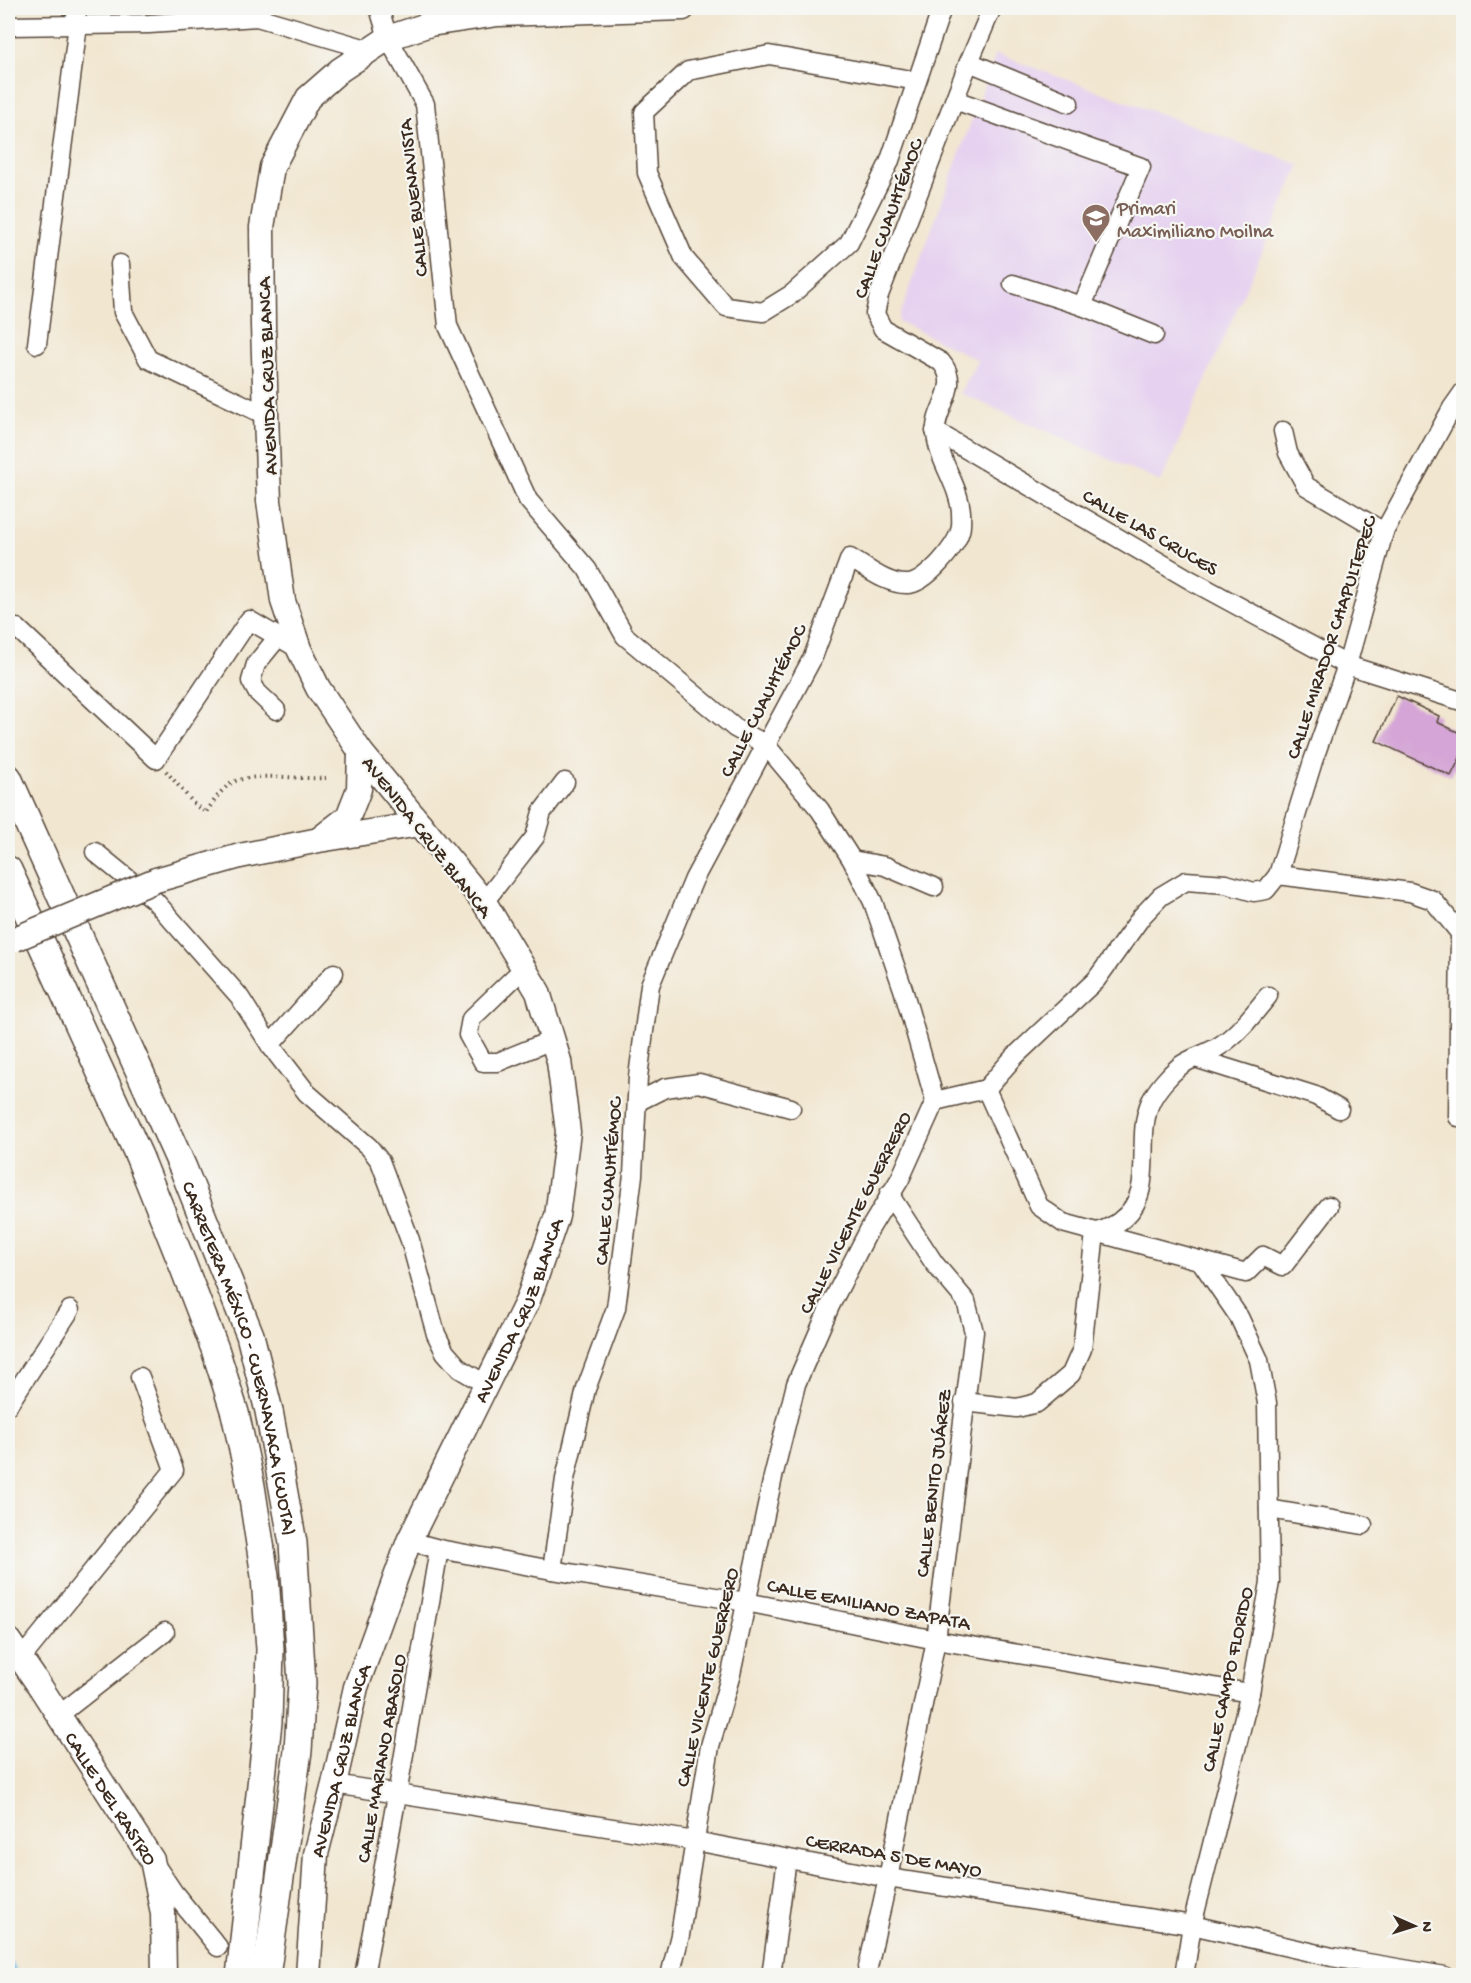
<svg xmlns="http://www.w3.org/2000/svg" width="1471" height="1983" font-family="'Gochi Hand',sans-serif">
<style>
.built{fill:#e6d2f0}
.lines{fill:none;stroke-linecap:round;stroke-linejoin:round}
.stream{stroke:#6cbbe7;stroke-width:6}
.building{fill:#d4a5d6}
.minor-casing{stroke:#564639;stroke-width:21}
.major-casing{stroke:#564639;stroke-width:27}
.highway-casing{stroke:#564639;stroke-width:30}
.path{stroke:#564639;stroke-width:4;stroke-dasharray:1.5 4.5;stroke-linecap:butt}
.minor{stroke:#fff;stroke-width:18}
.major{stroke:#fff;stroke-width:24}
.highway{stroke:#fff;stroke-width:27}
.major-bridge-casing{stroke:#564639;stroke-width:27;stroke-linecap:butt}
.major-bridge{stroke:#fff;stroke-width:24}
.labels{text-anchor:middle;stroke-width:4.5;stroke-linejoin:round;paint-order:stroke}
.street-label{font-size:20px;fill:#3b2a1e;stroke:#f6f6f2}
.education-label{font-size:20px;fill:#785e54;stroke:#f6f6f2;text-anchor:start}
</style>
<rect width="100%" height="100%" fill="#f6f6f2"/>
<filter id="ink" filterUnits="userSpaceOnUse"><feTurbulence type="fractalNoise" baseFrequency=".0167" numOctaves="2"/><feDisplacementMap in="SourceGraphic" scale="12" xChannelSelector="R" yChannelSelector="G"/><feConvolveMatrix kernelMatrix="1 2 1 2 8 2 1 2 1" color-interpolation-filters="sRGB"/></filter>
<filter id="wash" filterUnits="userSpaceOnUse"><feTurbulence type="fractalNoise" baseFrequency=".008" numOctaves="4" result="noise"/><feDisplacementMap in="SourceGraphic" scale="24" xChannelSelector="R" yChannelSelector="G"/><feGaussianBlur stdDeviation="1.35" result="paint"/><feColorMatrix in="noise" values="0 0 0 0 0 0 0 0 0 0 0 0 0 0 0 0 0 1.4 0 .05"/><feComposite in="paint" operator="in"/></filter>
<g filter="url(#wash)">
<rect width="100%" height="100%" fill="#f1e6d0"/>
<path class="built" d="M996,54L1300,165L1161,482L960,393L978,360L898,321Z"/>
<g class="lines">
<path class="stream" d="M8,1961L16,1976"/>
</g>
<g id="blocks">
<path class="building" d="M1397,696L1439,716L1437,722L1464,735V750L1451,776L1376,741Z"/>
</g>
</g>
<g filter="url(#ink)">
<use href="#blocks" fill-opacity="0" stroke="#564639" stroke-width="1.5"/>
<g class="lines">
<g class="minor-casing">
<g id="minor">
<path d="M379,8L388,38L425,104L448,326L528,500L587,569L625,636L735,728L765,744L820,810L852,860L873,902L903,989L935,1101L900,1179L869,1230L830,1306L796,1384L773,1477L731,1674L710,1746L680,1935L670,1976"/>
<path d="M8,26L149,24L257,17L370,50"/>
<path d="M969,62L1069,103"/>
<path d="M917,81L769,55L688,71L644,112L647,173L684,258L726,307L763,312L792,294L849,243L889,163L942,8"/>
<path d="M955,100L1141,167L1082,306L1154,335"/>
<path d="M120,264L123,312L148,359L267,416"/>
<path d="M1013,284L1082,306"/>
<path d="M37,344L78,24L75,8"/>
<path d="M935,431L1192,581L1347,665L1464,702"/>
<path d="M1283,431L1288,453L1306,486L1384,532"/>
<path d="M17,628L156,759L249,620L299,649"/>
<path d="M276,710L257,692L251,681L256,664L278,637"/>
<path d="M95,852L155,901L239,996L270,1045L307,1093L369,1147L380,1161L410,1240L436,1334L445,1352L460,1369L487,1385"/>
<path d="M852,860L885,866L934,887"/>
<path d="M1278,875L1410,892L1433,900L1460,933L1458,1117"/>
<path d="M484,902L535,837L542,812L565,782"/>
<path d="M524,968L471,1019L468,1035L483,1062H498L552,1040"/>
<path d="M270,1045L334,973"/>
<path d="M1195,1058L1316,1096L1339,1109"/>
<path d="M986,1089L1014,1057L1096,980L1142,916L1161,896L1186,881L1226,884L1254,892L1266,890L1278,875L1313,761L1347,665L1384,532L1452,408L1464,391"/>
<path d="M935,1101L986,1089L1039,1206L1063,1223L1246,1273L1263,1256L1283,1266L1329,1206"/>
<path d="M637,1102L665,1088L699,1083L791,1108"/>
<path d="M1095,1233C1103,1230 1113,1227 1120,1221C1159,1192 1133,1140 1151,1101C1157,1089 1169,1075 1180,1066C1192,1057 1208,1054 1221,1045C1240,1032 1254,1013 1268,996"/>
<path d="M964,1402L1017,1408L1037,1403L1071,1374L1082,1349L1095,1233"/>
<path d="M8,1405L70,1310"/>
<path d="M1269,1509L1363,1525"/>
<path d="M409,1541L439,1549L552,1570L746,1602L936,1640L1250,1693"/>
<path d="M552,1570L565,1479L586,1389L616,1308L633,1175L638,1077L650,985L694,879L813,657L850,558C867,568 887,585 908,584C926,583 956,547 960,531C962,526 961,518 961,512C959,485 939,462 936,434C933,408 963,387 941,362L883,329L875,314L879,295L969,62L992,8"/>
<path d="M21,1659L174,1470L140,1377"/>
<path d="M59,1715L165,1632"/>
<path d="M334,1784L695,1841L888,1878L1192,1925L1332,1957L1445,1976"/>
<path d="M156,1866L174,1893L218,1947"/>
<path d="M364,1976L397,1795L439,1549"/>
<path d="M771,1976L787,1859"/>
<path d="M866,1976L888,1878L936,1640L974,1332L966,1301L934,1263L889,1194"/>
<path d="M1184,1976L1192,1925L1250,1693L1270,1582L1267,1403L1259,1360L1239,1317L1200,1260"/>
</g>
</g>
<g class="major-casing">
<g id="major">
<path d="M321,838L348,817L359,789L360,751"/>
<path d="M156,880L240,856L319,840L420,824"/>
<path id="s1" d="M8,1640L41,1688L152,1860L163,1913L164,1976"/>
<path id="s2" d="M308,1976L316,1854L334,1784L356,1687L409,1541L528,1300L557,1216L568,1132L559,1061L538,992L484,902L360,751L318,688L299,649L283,601L269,501L263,326L262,227L272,167L308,98L340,70L388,38L430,24L498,14L683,8"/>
</g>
</g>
<g class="highway-casing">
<g id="highway">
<path id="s3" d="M8,778L183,1168L250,1335L269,1411L293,1543L302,1683L298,1751L266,1976"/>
<path d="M8,870L139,1156L184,1268L215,1349L235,1413L251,1486L265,1576L270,1649L268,1722L240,1976"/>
</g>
</g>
<path class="path" d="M166,771L195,805L206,813C212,803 220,791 230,784C248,771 303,780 326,778"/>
<use href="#minor" class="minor"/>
<use href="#major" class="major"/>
<use href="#highway" class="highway"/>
<g class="major-bridge-casing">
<path id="major-bridge" d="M15,939L156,880"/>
</g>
<use href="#major-bridge" class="major-bridge"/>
</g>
</g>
<defs>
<g id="school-pin" transform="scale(1.5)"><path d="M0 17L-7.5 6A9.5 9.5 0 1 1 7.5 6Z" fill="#8d6e63" stroke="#f6f6f2"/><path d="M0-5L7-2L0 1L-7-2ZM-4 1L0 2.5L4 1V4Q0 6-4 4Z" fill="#fff"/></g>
</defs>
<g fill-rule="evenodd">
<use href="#school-pin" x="1096" y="218"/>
</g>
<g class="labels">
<g class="street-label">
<text transform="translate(412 198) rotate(-96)" y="7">CALLE BUENAVISTA</text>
<text transform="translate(887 218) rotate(-70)" y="7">CALLE CUAUHTÉMOC</text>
<text transform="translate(266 376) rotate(-92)" y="7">AVENIDA CRUZ BLANCA</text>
<text transform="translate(1151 531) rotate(30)" y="7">CALLE LAS CRUCES</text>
<text transform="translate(1330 637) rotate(-72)" y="7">CALLE MIRADOR CHAPULTEPEC</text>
<text transform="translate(762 700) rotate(-63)" y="7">CALLE CUAUHTÉMOC</text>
<text transform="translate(428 836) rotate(52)" y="7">AVENIDA CRUZ BLANCA</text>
<text transform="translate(607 1181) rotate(-85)" y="7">CALLE CUAUHTÉMOC</text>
<text transform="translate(854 1212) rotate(-63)" y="7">CALLE VICENTE GUERRERO</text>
<text dy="7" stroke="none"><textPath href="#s2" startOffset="705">AVENIDA CRUZ BLANCA</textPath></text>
<text dy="7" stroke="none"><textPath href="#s3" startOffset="627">CARRETERA MÉXICO - CUERNAVACA (CUOTA)</textPath></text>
<text transform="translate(932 1483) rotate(-83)" y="7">CALLE BENITO JUÁREZ</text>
<text transform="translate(869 1603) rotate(11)" y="7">CALLE EMILIANO ZAPATA</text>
<text transform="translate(706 1677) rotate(-77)" y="7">CALLE VICENTE GUERRERO</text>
<text transform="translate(1226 1679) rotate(-78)" y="7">CALLE CAMPO FLORIDO</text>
<text transform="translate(380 1758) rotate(-80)" y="7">CALLE MARIANO ABASOLO</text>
<text dy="7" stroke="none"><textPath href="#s2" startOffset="219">AVENIDA CRUZ BLANCA</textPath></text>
<text dy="7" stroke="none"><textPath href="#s1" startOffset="189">CALLE DEL RASTRO</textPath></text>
<text transform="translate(894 1854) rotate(10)" y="7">CERRADA 5 DE MAYO</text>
</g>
<g class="education-label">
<text x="1117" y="214">Primari<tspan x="1117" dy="23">Maximiliano Moilna</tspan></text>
</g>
</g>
<rect width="1471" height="1983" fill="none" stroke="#f6f6f2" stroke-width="30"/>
<g transform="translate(1414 1926) rotate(93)" stroke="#f6f6f2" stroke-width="4.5" paint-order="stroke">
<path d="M0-4.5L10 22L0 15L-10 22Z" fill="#3b2a1e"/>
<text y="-9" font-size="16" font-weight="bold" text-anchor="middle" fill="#3b2a1e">N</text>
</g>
</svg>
